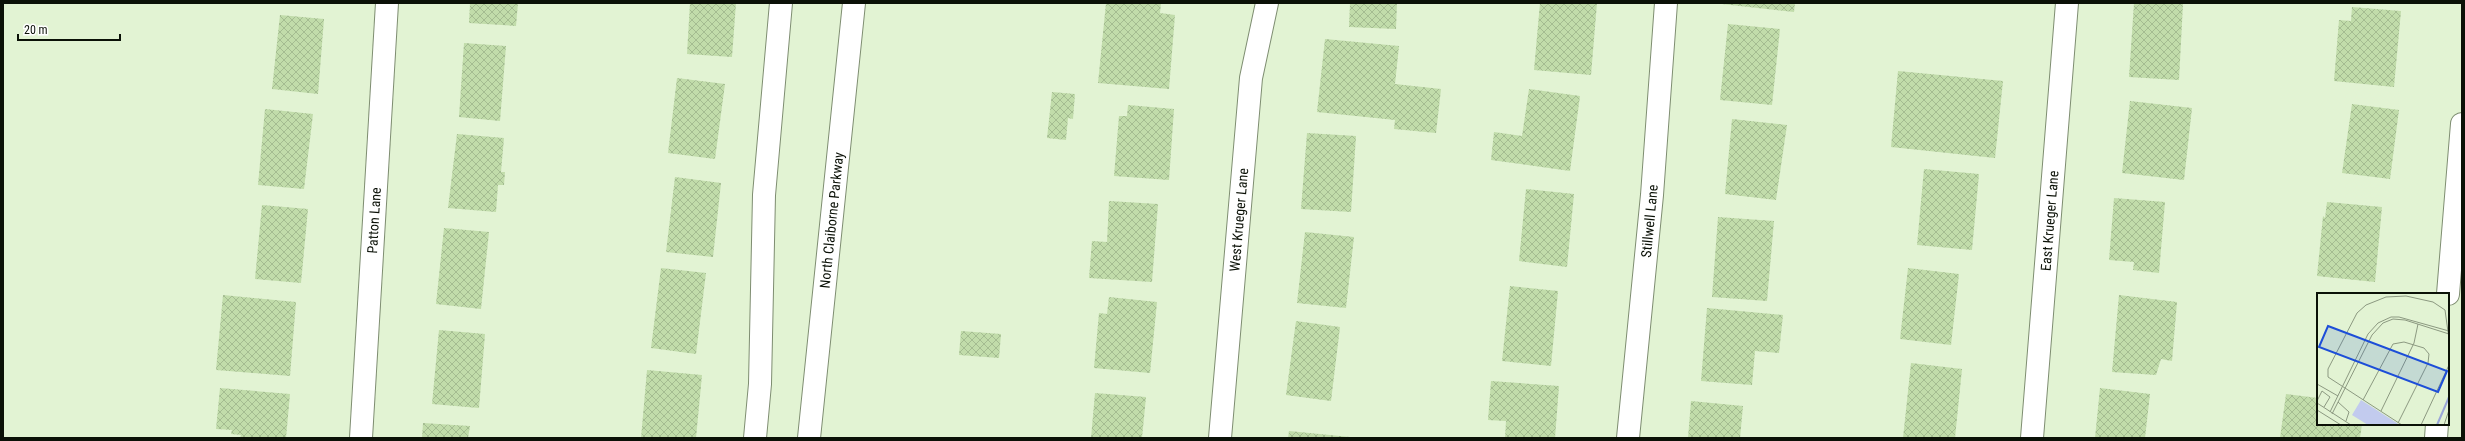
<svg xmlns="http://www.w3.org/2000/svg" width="2465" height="441" viewBox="0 0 2465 441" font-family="'Roboto Condensed',sans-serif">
<defs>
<pattern id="building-cross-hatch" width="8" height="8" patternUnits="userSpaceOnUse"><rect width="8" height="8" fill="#c1dcaa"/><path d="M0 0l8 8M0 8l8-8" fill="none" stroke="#a4bc91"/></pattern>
</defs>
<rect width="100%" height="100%" fill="#e2f3d3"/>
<g fill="url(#building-cross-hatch)">
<path d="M470,3h48l-2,23 -47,-3z"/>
<path d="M690,3h46l-4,54 -45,-3z"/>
<path d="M1106,3h55l-1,10 15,2 -6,74 -71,-6z"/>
<path d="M1350,3h47l-1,26 -47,-2z"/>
<path d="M1540,3h57l-6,72 -57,-5z"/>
<path d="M1713,3h82l-1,9z"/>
<path d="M2134,3l49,1 -4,76 -50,-3z"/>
<path d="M2352,7l49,4 -7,76 -60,-6 5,-61 12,1z"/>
<path d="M280,15l44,4 -6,75 -46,-5z"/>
<path d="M1728,24l52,5 -8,76 -52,-5z"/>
<path d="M1325,39l74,7 -4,38 46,5 -5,44 -42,-4 1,-9 -78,-8z"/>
<path d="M464,43l42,3 -6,75 -41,-4z"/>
<path d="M1898,71l105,10 -8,77 -104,-11z"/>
<path d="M677,78l48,6 -10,75 -47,-6z"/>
<path d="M1529,89l51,7 -10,75 -79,-11 3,-28 28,4z"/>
<path d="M1052,92l23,2 -2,25 -5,-1 -2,22 -19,-2z"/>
<path d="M2130,101l62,7 -8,72 -62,-7z"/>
<path d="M2352,104l47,6 -9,69 -48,-6z"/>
<path d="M1128,105l46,4 -5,71 -55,-4 5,-60h8z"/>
<path d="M265,109l48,5 -9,75 -46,-4z"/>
<path d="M1732,119l55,6 -11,75 -51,-6z"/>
<path d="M1307,133l49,3 -5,76 -50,-3z"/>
<path d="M457,134l47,4 -3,34h4l-1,13h-6l-2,27 -48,-4z"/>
<path d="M1924,169l55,5 -7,76 -55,-5z"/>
<path d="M675,177l46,6 -8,74 -47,-5z"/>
<path d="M1526,189l48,5 -7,73 -48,-6z"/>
<path d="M2114,198l51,4 -6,71 -26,-3 1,-8 -25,-2z"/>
<path d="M1109,201l49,3 -6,78 -63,-4 3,-37 15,1z"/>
<path d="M2327,202l55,5 -7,75 -58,-6 6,-60 2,2z"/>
<path d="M262,205l46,4 -7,74 -46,-4z"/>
<path d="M1718,217l56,4 -7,80 -55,-4z"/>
<path d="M444,228l45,4 -8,77 -45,-5z"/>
<path d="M1305,232l49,5 -8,71 -49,-5z"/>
<path d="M661,268l45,5 -10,81 -45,-6z"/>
<path d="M1908,268l51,6 -8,71 -51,-6z"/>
<path d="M1510,286l48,5 -7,75 -49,-5z"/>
<path d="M223,295l73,7 -6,74 -74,-6z"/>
<path d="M2119,295l58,7 -5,59 -11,-2 -5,16 -44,-3z"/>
<path d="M1109,297l48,5 -7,71 -56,-5 5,-55 8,1z"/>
<path d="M1707,308l76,7 -4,38 -24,-2 -3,34 -51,-4z"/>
<path d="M1296,321l44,6 -9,74 -45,-6z"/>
<path d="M439,330l46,4 -6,74 -47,-4z"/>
<path d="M961,331l40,3 -2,24 -40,-3z"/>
<path d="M1911,363l51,6 -7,69h-52z"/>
<path d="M647,370l55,5 -6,63h-55z"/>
<path d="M1491,381l68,5 -4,52h-50l1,-17 -18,-1z"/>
<path d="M220,388l70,6 -4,44h-46l1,-3 -10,-1 1,-4 -16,-1z"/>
<path d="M2100,388l50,6 -5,44h-50z"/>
<path d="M1095,393l51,4 -4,41h-51z"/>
<path d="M2286,394l32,4v26h44l-2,14h-80z"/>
<path d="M1691,401l52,5 -3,32h-52z"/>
<path d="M423,423l47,3 -2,12h-46z"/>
<path d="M1289,431l61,6v1h-62z"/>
</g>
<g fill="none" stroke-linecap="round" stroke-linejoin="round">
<defs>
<g id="minor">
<path d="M2448,294l14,-170"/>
<path id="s1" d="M361,438l26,-435"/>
<path d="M755,438l5,-54 4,-189 17,-192"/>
<path id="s2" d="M809,438l45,-435"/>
<path id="s3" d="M1220,438l31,-360 16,-75"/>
<path id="s4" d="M1628,438l24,-243 14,-192"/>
<path id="s5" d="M2032,438l35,-435"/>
<path d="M2436,438l1,-14"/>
</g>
</defs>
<use href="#minor" stroke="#7e8d71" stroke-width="24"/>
<use href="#minor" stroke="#fff" stroke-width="22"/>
</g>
<g text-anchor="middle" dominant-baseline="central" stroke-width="4" stroke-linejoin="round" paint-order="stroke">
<g font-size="14" fill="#0b1107" stroke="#fff">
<text stroke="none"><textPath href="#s1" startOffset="218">Patton Lane</textPath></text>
<text stroke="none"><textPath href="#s3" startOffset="219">West Krueger Lane</textPath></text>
<text stroke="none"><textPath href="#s2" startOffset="219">North Claiborne Parkway</textPath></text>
<text stroke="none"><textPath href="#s4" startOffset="218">Stillwell Lane</textPath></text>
<text stroke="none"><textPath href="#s5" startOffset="218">East Krueger Lane</textPath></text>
</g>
</g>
<g transform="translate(2317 293)">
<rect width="132" height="132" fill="#e2f3d3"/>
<path d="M44,107l39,25h-32l-16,-10z" fill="#c2cbee"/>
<path fill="none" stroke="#9aa6d8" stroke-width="2" d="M120,132l12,-28"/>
<path fill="none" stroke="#8c9981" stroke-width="1" d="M0,91l21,12M46,107l30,-56 11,-2 20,6 5,6 -1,9 -30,60M0,108l5,-10 8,6 -6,10M21,109l11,10 -3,9M0,110l34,22M0,117l24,15M64,118l33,-68 4,-19M13,119l38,-78 10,-11 13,-6h8l50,14M15,121l40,-79 11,-12 10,-4 12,1 44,14M85,132l-74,-48v-8l29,-56 9,-8 20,-8 20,-1 27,6 12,8 4,29M104,132l28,-60M127,132l5,-15"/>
<path fill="#1d4ed8" fill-opacity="0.15" stroke="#1d4ed8" stroke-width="2" d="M11,33l119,45 -9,21 -119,-45z"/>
<rect width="132" height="132" fill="none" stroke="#0b1107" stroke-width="2"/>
</g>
<rect width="2465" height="441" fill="none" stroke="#0b1107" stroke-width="8"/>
<path d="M18 34v6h102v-6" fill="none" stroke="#0b1107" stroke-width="2"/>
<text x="24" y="34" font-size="12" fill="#0b1107" stroke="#ffffff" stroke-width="3" paint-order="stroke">20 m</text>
</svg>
